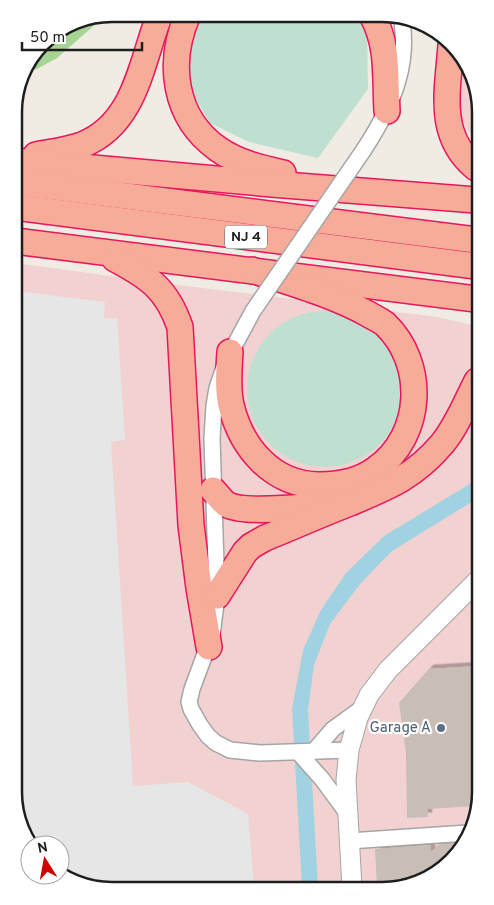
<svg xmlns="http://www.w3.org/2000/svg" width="494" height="905" viewBox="0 0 494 905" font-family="Overpass,sans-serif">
<defs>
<filter id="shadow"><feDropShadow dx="4.5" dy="-4.5" stdDeviation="0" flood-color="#0004"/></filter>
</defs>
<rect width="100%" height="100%" fill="#f0ece3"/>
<g fill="#f2d2d1">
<path d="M459,56l16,24v56l-8,-6 -8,-17z"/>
<path d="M16,263l154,21 268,33 39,9 3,473 -20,54 -46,33 -315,4 -39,-16v-29h-26l-15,-20z"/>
</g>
<path fill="#a7d394" d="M106,15l-49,43 -22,12 -5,-9 17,-23 28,-17z"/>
<g fill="#bfdfd0">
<path d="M197,14l161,1 9,11 1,63 -50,69 -69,-16 -39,-19 -17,-29 -10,-35z"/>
<circle cx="325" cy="389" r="78"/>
</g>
<path fill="#e6e6e6" d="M16,291l89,11 -1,16h13l8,122 -14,2 22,344 55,-4 60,32 6,74 -155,2 -39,-16v-29h-26l-15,-20z"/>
<path fill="#a0d2e1" d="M478,479v19l-86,53 -32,33 -30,40 -16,41 -6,45 10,177 -16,1 -10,-179 11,-59 18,-40 25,-37 38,-37z"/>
<g fill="#c8beb6" filter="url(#shadow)">
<path d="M479,666l1,133 -3,7 -50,3 1,8 -21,1 -1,-65 -7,-50 30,-34z"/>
<path d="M464,843l-4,10 -46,33h-37l-2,-37 55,-4 1,7 9,-8z"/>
</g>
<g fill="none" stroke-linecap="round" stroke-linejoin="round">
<defs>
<g id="minor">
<path d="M363,151c27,-41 48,-84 38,-135"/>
<path d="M253,311l-27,50 -9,27 -3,18 -2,32 5,158 -5,39 -20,54 -3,13 2,7 9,16 8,11 8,7 14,7 30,3 89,-3"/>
<path d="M314,751l19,-22 29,-21"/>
<path d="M298,752l24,27 25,34"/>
<path d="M349,841l118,-8"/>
</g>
<path id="tertiary" d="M352,887l-6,-107 3,-30 9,-32 11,-23 19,-25 90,-90"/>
<g id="trunk">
<path d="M188,14c-21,48 -15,103 30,135 20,14 43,19 65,24"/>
<path d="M372,15c17,30 13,63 15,96"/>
<path d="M451,45c-3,45 -15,90 25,123"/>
<path d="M36,155c16,-3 31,-5 46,-10 54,-21 59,-83 78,-131"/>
<path d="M15,161l257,23 204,16"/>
<path d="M15,182l461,58"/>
<path d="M15,207l461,59"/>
<path d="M15,241l461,58"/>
<path d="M115,259c34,18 52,30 65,68l11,198 8,63 10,59"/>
<path d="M230,352c-1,17 -3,36 1,53 10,42 41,80 88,80 19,0 41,-4 57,-16 48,-34 50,-106 9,-145 -5,-4 -12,-7 -17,-10 -36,-20 -77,-31 -116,-44"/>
<path d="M213,490c4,4 8,10 13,14 18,11 82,2 105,1"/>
<path d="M217,596l28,-44 6,-6 14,-8c28,-11 56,-24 85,-35 38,-16 64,-26 92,-59 15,-18 24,-42 35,-63"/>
</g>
</defs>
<use href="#minor" stroke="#a5a5a5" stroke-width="18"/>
<use href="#tertiary" stroke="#a5a5a5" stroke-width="21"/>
<use href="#trunk" stroke="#e8165d" stroke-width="28"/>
<use href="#minor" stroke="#fff" stroke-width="15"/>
<use href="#tertiary" stroke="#fff" stroke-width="19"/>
<use href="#trunk" stroke="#f6ac98" stroke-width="25"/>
<defs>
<path id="minor-bridge" d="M253,311l110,-160"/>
</defs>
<use href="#minor-bridge" stroke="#a5a5a5" stroke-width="18" stroke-linecap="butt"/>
<use href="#minor-bridge" stroke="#fff" stroke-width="15"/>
</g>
<circle fill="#5c6f8a" stroke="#fff" stroke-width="2" cx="441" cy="728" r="5"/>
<g text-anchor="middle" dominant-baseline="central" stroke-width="4.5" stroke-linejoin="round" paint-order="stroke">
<rect fill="#fff" stroke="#626262" stroke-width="1" x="225" y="225.5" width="42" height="23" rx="4"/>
<g font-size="14" font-weight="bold" fill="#1e1e1e">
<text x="246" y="237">NJ 4</text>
</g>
<g font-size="15" fill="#4e5e75" stroke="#fff" text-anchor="end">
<text x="431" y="728">Garage A</text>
</g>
</g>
<path d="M0 0H494V905H0ZM112 22H382A90 90 0 0 1 472 112V792A90 90 0 0 1 382 882H112A90 90 0 0 1 22 792V112A90 90 0 0 1 112 22Z" fill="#fff" fill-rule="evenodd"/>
<path fill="none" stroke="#1e1e1e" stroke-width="2.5" d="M112 22H382A90 90 0 0 1 472 112V792A90 90 0 0 1 382 882H112A90 90 0 0 1 22 792V112A90 90 0 0 1 112 22Z"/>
<g transform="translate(45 860) rotate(349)"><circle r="24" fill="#ffffff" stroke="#a5a5a5"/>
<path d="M0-4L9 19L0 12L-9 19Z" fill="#cc0100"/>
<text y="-8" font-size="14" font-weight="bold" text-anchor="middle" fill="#1e1e1e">N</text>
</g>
<path d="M22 42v8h120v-8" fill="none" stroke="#1e1e1e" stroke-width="2.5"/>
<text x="30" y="42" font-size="15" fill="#1e1e1e" stroke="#ffffff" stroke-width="4" paint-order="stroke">50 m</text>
</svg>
